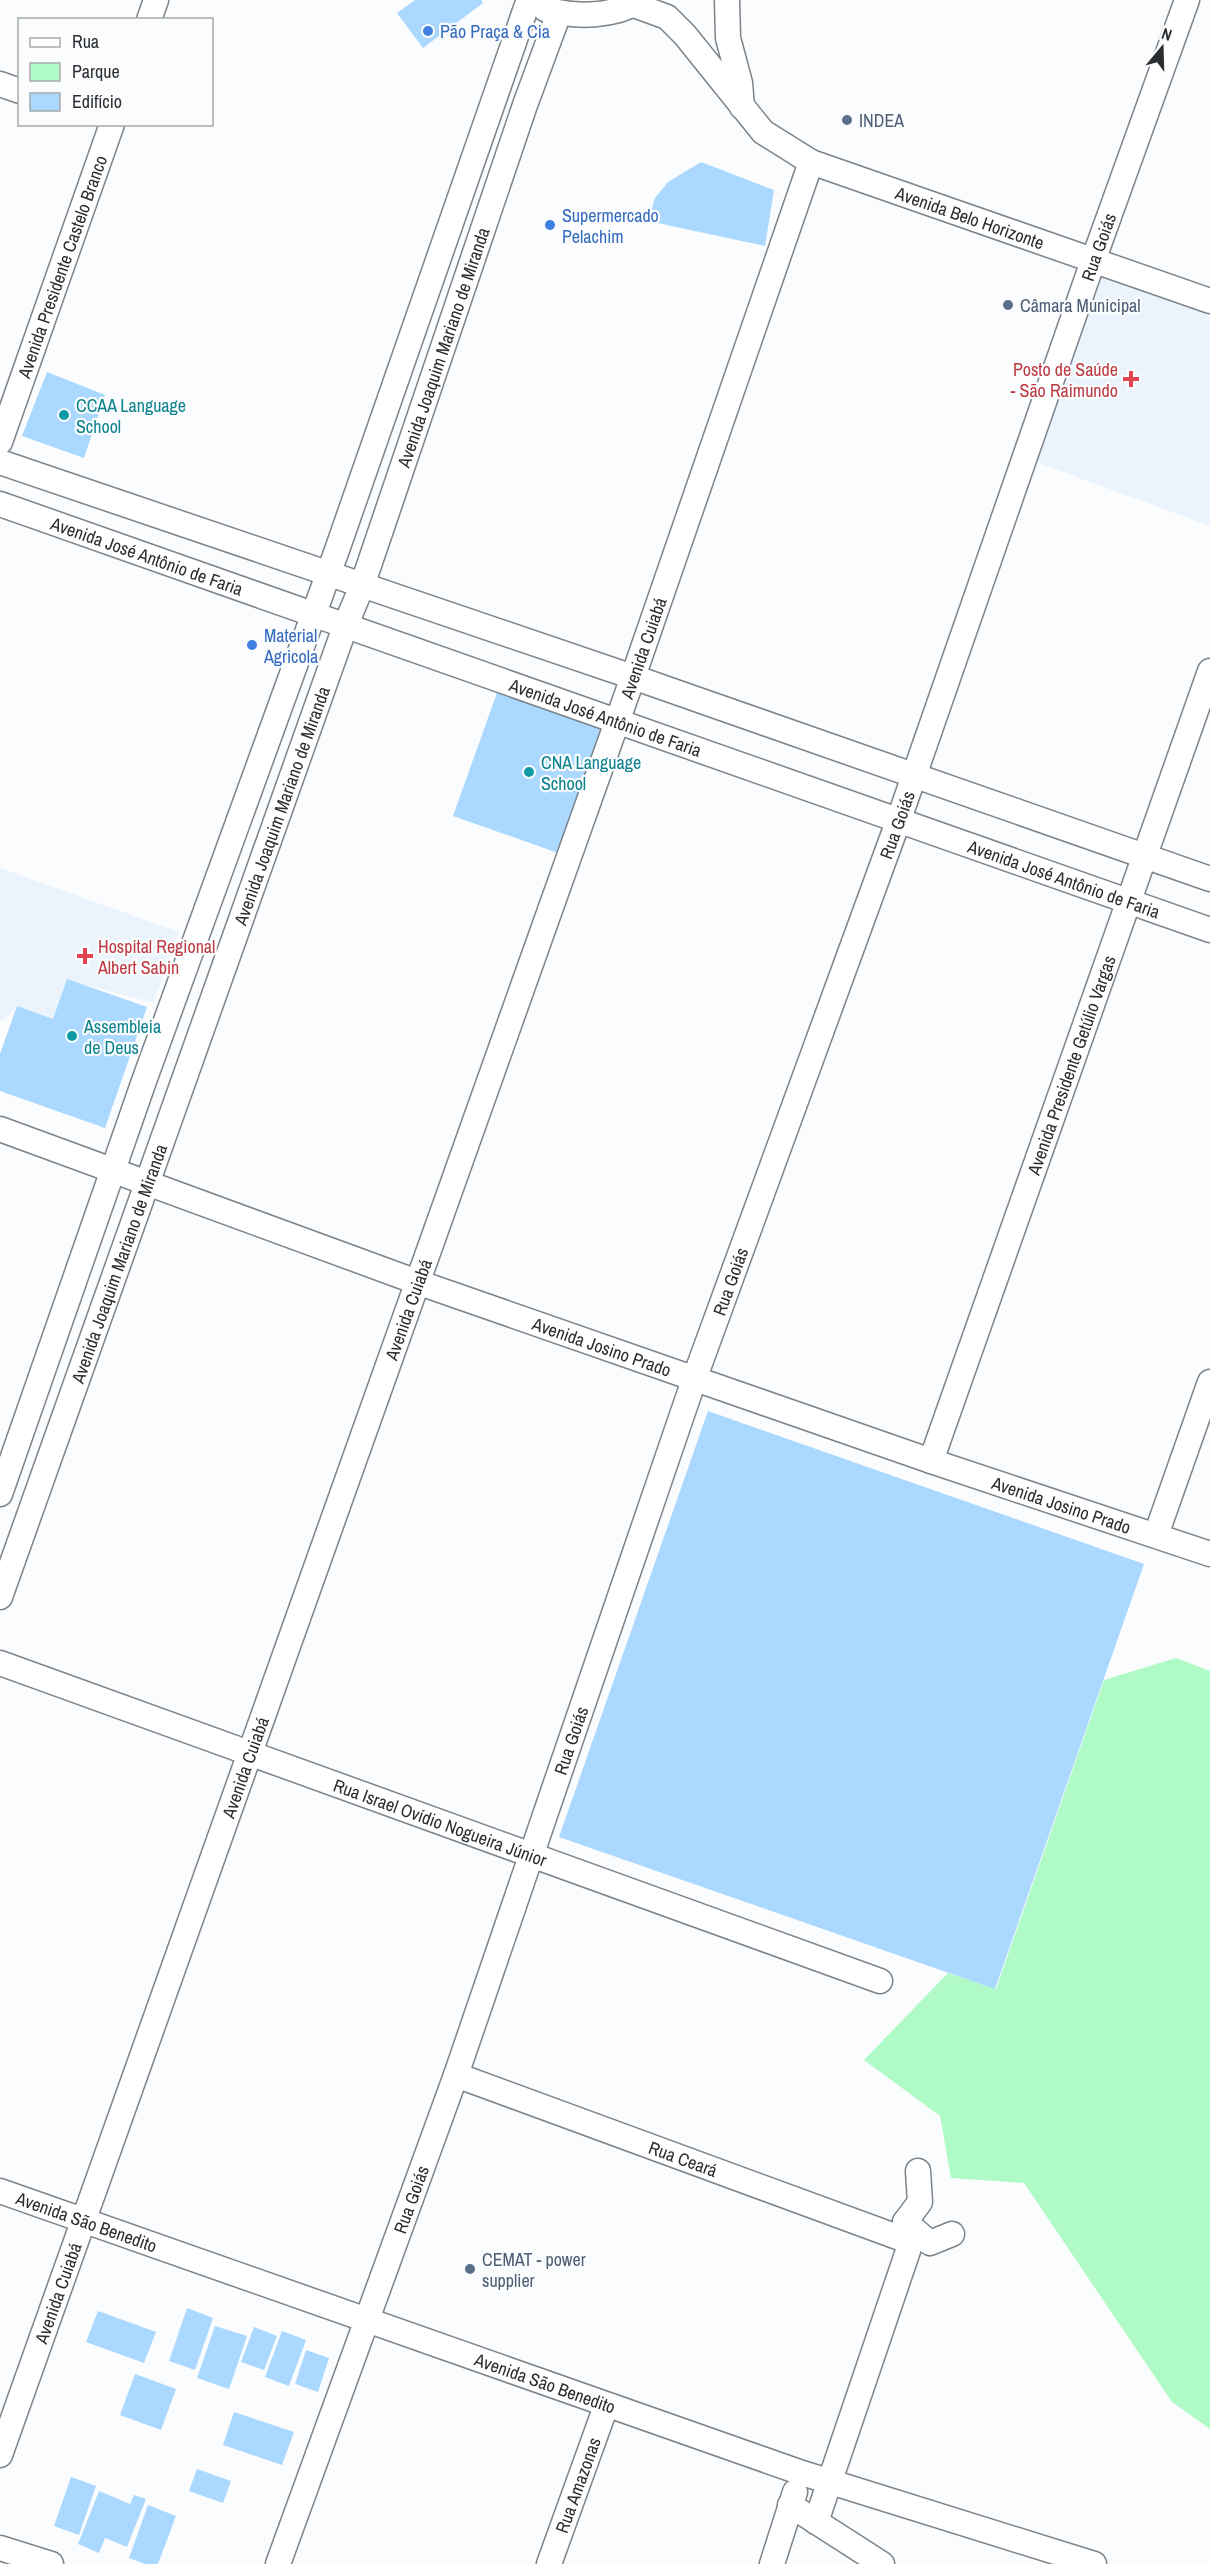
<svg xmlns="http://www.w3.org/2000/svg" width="1210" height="2564" viewBox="0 0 1210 2564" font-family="'Archivo Narrow',sans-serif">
<rect width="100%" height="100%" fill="#fafcfd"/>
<g fill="#ebf4fd">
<path d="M1093,261l117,40v225l-185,-68z"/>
<path d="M0,868l179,64 -26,71 -86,-23 -14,39 -36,-13 -14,15 -3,-1z"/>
</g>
<path fill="#affac7" d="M1176,1658l34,13v758l-38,-27 -148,-219 -73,-5 -11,-62 -76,-56 84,-87 48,16 108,-309z"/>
<g fill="#abd8fe">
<path d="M415,0h66l2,3 -60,45 -26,-35z"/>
<path d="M701,162l73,28 -9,56 -117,-25 7,-23 13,-16z"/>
<path d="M47,372l58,23 -21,63 -62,-22z"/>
<path d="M498,690l107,38 -44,126 -108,-38z"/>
<path d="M67,979l80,28 -42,121 -105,-37v-37l17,-48 36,13z"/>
<path d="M708,1411l436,153 -149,425 -436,-152z"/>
<path d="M187,2308l26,10 -18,52 -26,-9z"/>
<path d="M98,2311l58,21 -12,31 -58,-21z"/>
<path d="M215,2326l32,10 -18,53 -32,-11z"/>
<path d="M254,2327l23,9 -13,34 -23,-8z"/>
<path d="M282,2331l24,9 -17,46 -24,-9z"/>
<path d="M306,2350l23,8 -11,34 -23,-8z"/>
<path d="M135,2374l41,15 -15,41 -41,-15z"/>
<path d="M234,2412l60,20 -12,33 -59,-20z"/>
<path d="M197,2469l34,12 -8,22 -34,-12z"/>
<path d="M71,2477l25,9 -17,49 -25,-9z"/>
<path d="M99,2491l31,13 4,-9 12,4 -19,48 -22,-9 -6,15 -21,-9z"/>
<path d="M148,2505l28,11 -18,48h-13l-16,-6z"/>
</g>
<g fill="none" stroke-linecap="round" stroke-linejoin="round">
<defs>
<g id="minor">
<path d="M727,0l1,38 12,45 2,24"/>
<path id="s1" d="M634,5l33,12 18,18 78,97 48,30 399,139"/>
<path d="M545,9c31,9 69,8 97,-9"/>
<path d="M149,20l7,-20"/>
<path d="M0,84l20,7"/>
<path id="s2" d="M0,442l112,-318"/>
<path d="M0,462l633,215 577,202"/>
<path id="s3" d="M0,504l1210,426"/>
<path id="s4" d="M0,1129l417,153 514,179 279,93"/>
<path id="s5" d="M931,1461l279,-790"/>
<path d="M0,1494l144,-413 193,-531 191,-548"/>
<path d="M1156,1535l54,-153"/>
<path id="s6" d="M0,1597l346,-973 16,-38 163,-481 34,-92"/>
<path id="s7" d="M0,1663l880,318"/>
<path id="s8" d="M456,2075l455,167"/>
<path id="s9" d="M0,2191l802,282 292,91"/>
<path d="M905,2222l25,21 22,-9"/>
<path id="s10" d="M0,2455l633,-1778 178,-515"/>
<path d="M790,2505l92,59"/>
<path d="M816,2522l95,-280 -6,-20 15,-20 -2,-31"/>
<path d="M0,2548l51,16"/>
<path id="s11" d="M278,2564l178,-489 239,-698 204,-558 194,-558 94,-261"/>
<path id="s12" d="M549,2564l57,-158"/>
<path d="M772,2564l23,-72"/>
</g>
</defs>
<use href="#minor" stroke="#7b838b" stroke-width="27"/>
<use href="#minor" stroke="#fff" stroke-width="24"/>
</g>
<g fill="#3f7fe0" stroke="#fafcfd" stroke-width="2">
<circle cx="428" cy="31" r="6"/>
<circle cx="550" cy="225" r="6"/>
<circle cx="252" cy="645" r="6"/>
</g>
<g fill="#5c6f8a" stroke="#fafcfd" stroke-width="2">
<circle cx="847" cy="120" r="6"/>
<circle cx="1008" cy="305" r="6"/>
<circle cx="470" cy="2269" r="6"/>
</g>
<g fill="#e0444e" stroke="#fafcfd" stroke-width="2">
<path d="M1128 370h6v6h6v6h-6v6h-6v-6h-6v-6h6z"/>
<path d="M82 947h6v6h6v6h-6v6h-6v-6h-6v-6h6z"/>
</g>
<g fill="#0f9aa8" stroke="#fafcfd" stroke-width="2">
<circle cx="64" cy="415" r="6"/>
<circle cx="529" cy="772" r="6"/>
<circle cx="72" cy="1036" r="6"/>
</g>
<g text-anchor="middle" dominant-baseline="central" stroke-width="4.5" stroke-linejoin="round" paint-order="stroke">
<g font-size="18" fill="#366cbe" stroke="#fafcfd" text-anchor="start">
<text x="440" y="31">Pão Praça &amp; Cia</text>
<text x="562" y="215">Supermercado<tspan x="562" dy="21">Pelachim</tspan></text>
<text x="264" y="635">Material<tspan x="264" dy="21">Agricola</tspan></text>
</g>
<g font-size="18" fill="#4e5e75" stroke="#fafcfd" text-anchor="start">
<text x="859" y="120">INDEA</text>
<text x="1020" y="305">Câmara Municipal</text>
<text x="482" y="2259">CEMAT - power<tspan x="482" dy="21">supplier</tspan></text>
</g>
<g font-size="18" fill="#2b2e31" stroke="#fafcfd">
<text stroke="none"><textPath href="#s1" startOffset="410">Avenida Belo Horizonte</textPath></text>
<text stroke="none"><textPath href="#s11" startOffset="2458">Rua Goiás</textPath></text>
<text stroke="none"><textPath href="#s2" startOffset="186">Avenida Presidente Castelo Branco</textPath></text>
<text stroke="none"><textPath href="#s6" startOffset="1326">Avenida Joaquim Mariano de Miranda</textPath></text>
<text stroke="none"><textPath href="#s3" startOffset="156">Avenida José Antônio de Faria</textPath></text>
<text stroke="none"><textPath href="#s10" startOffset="1918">Avenida Cuiabá</textPath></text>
<text stroke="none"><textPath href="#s3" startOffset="642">Avenida José Antônio de Faria</textPath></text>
<text stroke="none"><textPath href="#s6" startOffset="840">Avenida Joaquim Mariano de Miranda</textPath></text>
<text stroke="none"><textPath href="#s11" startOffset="1846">Rua Goiás</textPath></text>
<text stroke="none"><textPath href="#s3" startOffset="1128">Avenida José Antônio de Faria</textPath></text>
<text stroke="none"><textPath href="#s5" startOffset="420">Avenida Presidente Getúlio Vargas</textPath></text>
<text stroke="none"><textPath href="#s6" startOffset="354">Avenida Joaquim Mariano de Miranda</textPath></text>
<text stroke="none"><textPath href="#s11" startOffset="1360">Rua Goiás</textPath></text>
<text stroke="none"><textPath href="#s10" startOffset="1216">Avenida Cuiabá</textPath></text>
<text stroke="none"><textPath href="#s4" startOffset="640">Avenida Josino Prado</textPath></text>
<text stroke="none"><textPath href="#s4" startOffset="1126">Avenida Josino Prado</textPath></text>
<text stroke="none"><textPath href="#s11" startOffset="874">Rua Goiás</textPath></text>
<text stroke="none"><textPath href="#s10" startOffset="730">Avenida Cuiabá</textPath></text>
<text stroke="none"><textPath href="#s7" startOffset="468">Rua Israel Ovídio Nogueira Júnior</textPath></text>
<text stroke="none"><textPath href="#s8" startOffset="242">Rua Ceará</textPath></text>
<text stroke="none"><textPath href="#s11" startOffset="388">Rua Goiás</textPath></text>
<text stroke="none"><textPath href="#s9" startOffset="92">Avenida São Benedito</textPath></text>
<text stroke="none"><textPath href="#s10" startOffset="172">Avenida Cuiabá</textPath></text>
<text stroke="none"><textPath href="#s9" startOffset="578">Avenida São Benedito</textPath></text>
<text stroke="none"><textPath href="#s12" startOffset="84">Rua Amazonas</textPath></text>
</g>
<g font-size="18" fill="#be3a42" stroke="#fafcfd" text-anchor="end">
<text x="1118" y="369">Posto de Saúde<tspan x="1118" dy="21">- São Raimundo</tspan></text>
<text x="98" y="946" text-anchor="start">Hospital Regional<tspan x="98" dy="21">Albert Sabin</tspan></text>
</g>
<g font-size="18" fill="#0d838f" stroke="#fafcfd" text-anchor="start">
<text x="76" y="405">CCAA Language<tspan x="76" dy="21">School</tspan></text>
<text x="541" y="762">CNA Language<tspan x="541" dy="21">School</tspan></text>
<text x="84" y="1026">Assembleia<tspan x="84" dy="21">de Deus</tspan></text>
</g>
</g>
<rect x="18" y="18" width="195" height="108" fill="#fafcfd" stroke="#a7aaab" stroke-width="1.5"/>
<rect x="30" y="38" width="30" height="9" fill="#ffffff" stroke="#a7aaab" stroke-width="1.5"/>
<text x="72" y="48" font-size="18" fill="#2b2e31">Rua</text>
<rect x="30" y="63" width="30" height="18" fill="#affac7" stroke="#a7aaab" stroke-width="1.5"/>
<text x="72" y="78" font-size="18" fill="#2b2e31">Parque</text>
<rect x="30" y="93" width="30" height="18" fill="#abd8fe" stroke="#a7aaab" stroke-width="1.5"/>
<text x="72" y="108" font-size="18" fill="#2b2e31">Edifício</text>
<g transform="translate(1162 48) rotate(19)" stroke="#fafcfd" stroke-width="4.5" paint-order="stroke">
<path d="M0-4.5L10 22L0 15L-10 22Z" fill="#2b2e31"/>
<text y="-9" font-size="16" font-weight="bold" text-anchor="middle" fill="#2b2e31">N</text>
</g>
</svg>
